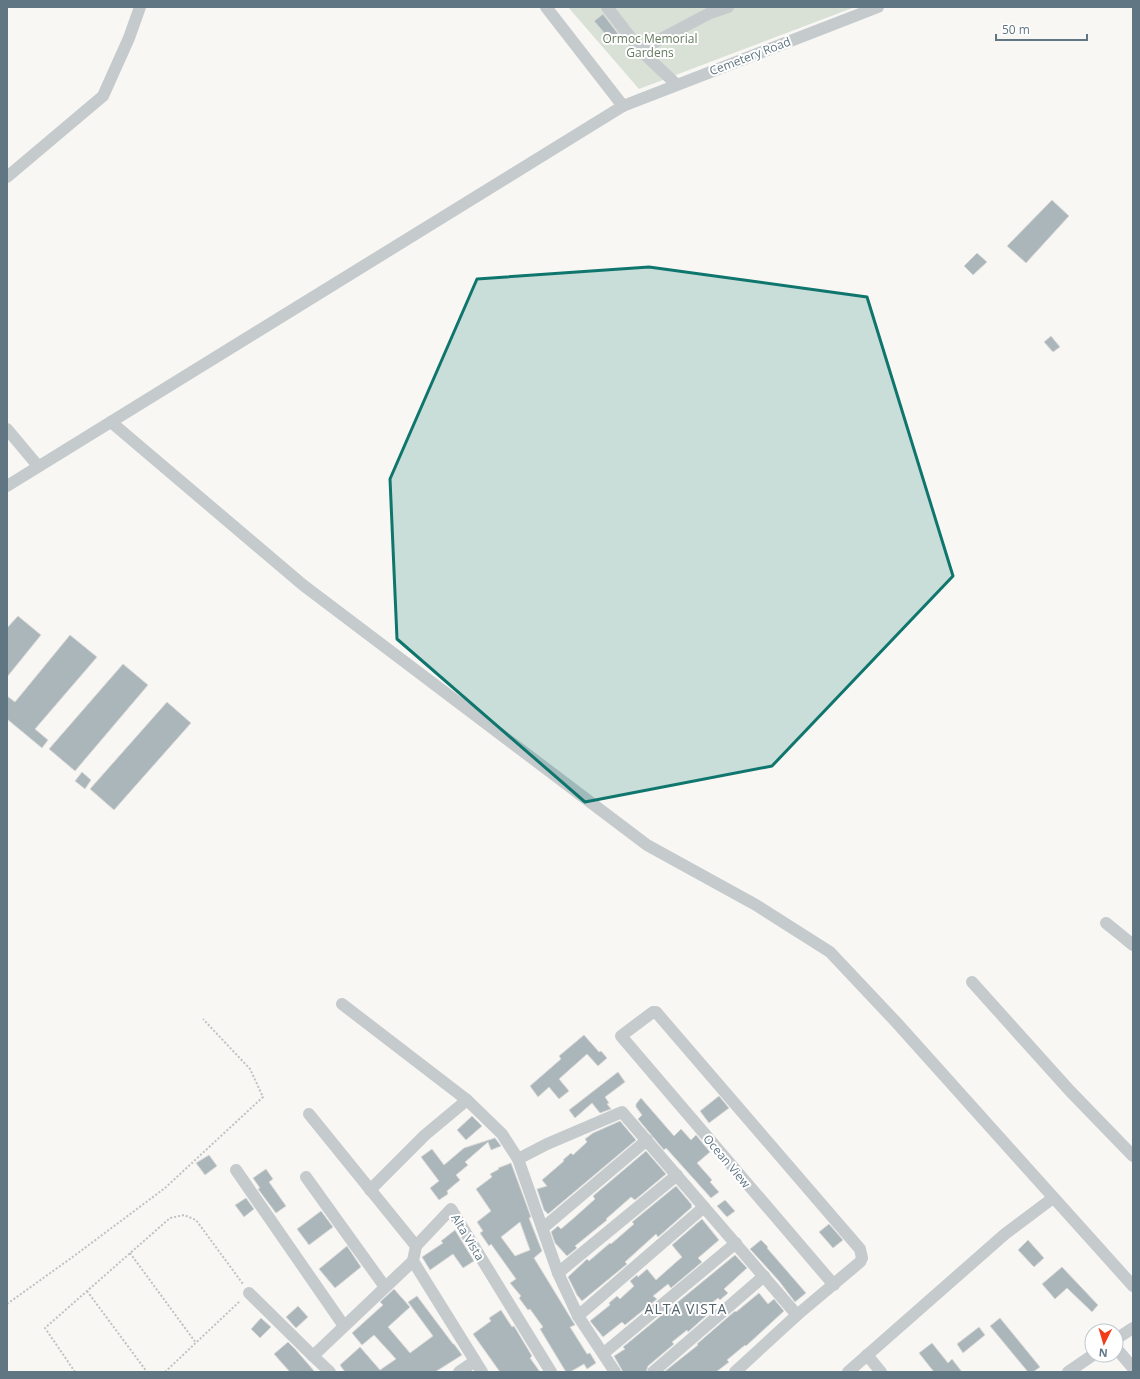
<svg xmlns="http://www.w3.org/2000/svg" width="1140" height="1379" viewBox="0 0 1140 1379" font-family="'Open Sans',sans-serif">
<rect width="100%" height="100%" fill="#f8f7f4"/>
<path fill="#d9e0d5" d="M568,7h287l-216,82z"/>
<g fill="#abb6ba" stroke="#d9d9d7" fill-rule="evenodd">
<path d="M603,14l16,21 -8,6 -17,-20z"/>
<path d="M1052,200l17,16 -43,47 -19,-17z"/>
<path d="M977,253l10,9 -14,13 -9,-9z"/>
<path d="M1051,336l9,11 -7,5 -9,-10z"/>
<path d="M18,616l23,19 -34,42v-49z"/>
<path d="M70,635l27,22 -62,72 13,11 -6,8 -35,-29v-23l8,6z"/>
<path d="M123,664l25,21 -73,86 -26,-22z"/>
<path d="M167,702l24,21 -77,87 -24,-21z"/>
<path d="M82,772l9,8 -6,9 -10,-8z"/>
<path d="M584,1035l15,17 2,-1 6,7 -9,8 -11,-12 -28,25 10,12 -10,8 -10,-12 -11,10 -8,-11 31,-27 -2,-3z"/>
<path d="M618,1072l7,10 -20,15 4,6 -2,1 4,5 -11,4 -8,-10 -17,15 -6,-8z"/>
<path d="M719,1096l10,12 -20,15 -9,-12z"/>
<path d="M641,1098l33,38 7,-7 10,11 5,-5 14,17 -13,11 15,17 -2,2 9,10 -8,6 -45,-50 -2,2 -26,-31 4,-4 -6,-8v-3z"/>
<path d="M472,1116l10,10 -16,14 -9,-10z"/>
<path d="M620,1121l16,19 -88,74 -4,-4 -7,-21 10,-3 -5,-6 22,-19 -1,-1 8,-7 2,2 14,-13 -2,-3 8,-6z"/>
<path d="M495,1138l6,8 -10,4 -3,-8 -23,20 3,3 -12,10 4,5 -13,11 1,3 -9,6 -9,-12 9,-7 -18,-24 11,-8 12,16 20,-17z"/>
<path d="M646,1151l20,23 -31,26 -4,-3 -25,22 1,1 -32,26 2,2 -10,8 -12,-13 -4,-11 7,-6 3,3 14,-12 20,-18 -2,-3z"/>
<path d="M209,1155l8,11 -12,9 -9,-12z"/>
<path d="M511,1163l20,54 -2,1 13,33 -8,7 41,67 -5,2 17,27 3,-1 6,10 -9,6 -3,-5 -14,8h-4l-26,-43 3,-2 -13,-18 -2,1 -9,-12 2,-2 -11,-13 6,-4 -25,-35 -2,2 -9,-13 3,-2 -6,-9 14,-11 -15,-22 16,-12 -2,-3 9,-5 -1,-1zM520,1222l10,28 -15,6 -14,-19z"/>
<path d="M266,1169l7,10 -4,3 17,24 -10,7 -18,-24 2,-1 -7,-10z"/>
<path d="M676,1186l16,19 -1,1 1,1 -34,30 -2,-3 -20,18 -11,10 2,2 -45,37 -5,-6 -9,-18 19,-18 2,2 21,-18 1,1 23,-20 -2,-2z"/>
<path d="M246,1198l8,11 -10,8 -9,-12z"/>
<path d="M725,1200l10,11 -8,6 -10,-11z"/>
<path d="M321,1211l12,16 -24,18 -12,-16z"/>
<path d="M702,1219l17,21 -21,18 4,4 -31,26 -3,-4 -15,12 4,3 -32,26 -3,-3 -19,15 -13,-16 20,-16 -1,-2 8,-7 3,3 14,-13 -4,-5 7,-6 1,2 9,-8 9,11 18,-16 8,-7 -10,-12z"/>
<path d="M829,1224l14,16 -10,8 -14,-16z"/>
<path d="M455,1230l19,31 -11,7 -10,-14 -23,16 -8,-13 21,-14 -2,-2z"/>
<path d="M761,1240l7,7 -1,1 39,45 -11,9 -16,-21 -29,-32z"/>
<path d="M1028,1240l16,18 -10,9 -16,-17z"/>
<path d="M347,1246l14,21 -26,21 -16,-19z"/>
<path d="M735,1255l12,13 -23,21 4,4 -8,7 -2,-2 -15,12 4,5 -19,17 -1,-2 -15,12 2,2 -26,22 -2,6h-23l-9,-16 11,-7 -2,-2z"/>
<path d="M1062,1267l36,38 -6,7 -25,-24 -12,11 -13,-15z"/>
<path d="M394,1289l16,18 -22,20 22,26 23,-17 -25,-34 9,-6 36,48h1l8,11 -27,17h-90l-5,-7 20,-18 20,23 16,-11 -22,-24 -12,10 -10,-12 31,-28 -3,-3z"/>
<path d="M759,1293l9,11 6,-5 10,12 -38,35 -1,-1 -18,15 2,2 -13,10h-52l34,-27 -1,-1 38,-33 1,1z"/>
<path d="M298,1306l10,11 -12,11 -10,-11z"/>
<path d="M501,1310l11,17 2,-1 18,30 -2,2 10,14h-40l-27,-38 18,-13 -2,-3z"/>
<path d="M261,1318l10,9 -11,11 -9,-9z"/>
<path d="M1000,1318l40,49 -7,5h-5l-38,-46z"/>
<path d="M979,1327l6,8 -22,18 -6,-9z"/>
<path d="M288,1342l7,7 20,23h-25l-16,-18z"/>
<path d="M932,1343l16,20 4,-4 10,13h-28l-15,-19z"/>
</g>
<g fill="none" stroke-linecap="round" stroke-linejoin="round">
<g stroke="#bec2c3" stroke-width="2" stroke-dasharray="2 2" stroke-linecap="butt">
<path d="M130,1253l66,90"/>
<path d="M87,1291l60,81"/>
<path d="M7,1304l67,-48 91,-68 98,-91 -13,-28 -47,-50"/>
<path d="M75,1372l-30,-44 125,-110 14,-3 12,5 47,64"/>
<path d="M165,1372l75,-71"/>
</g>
<g stroke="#c5cacd" stroke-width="12">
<path d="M546,7l77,99"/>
<path d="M607,7l33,43 36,34"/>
<path d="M640,50l70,-37 18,-6"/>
<path d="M7,177l96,-81 26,-58 11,-31"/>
<path d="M111,422l192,163 344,260 109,60 74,47 66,70 237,264"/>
<path d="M7,429l31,37"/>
<path d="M7,486l616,-380 255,-99"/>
<path d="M1106,923l27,22"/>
<path d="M972,982l98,109 63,65"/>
<path d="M342,1004l125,96 35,34 16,25"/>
<path d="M309,1114l107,132"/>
<path d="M236,1170l108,156"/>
<path d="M306,1177l79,110"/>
<path d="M370,1190l55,-55 42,-35"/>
<path d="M543,1228l104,-88"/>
<path d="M558,1273l119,-98"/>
<path d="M249,1293l64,63"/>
<path d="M578,1316l126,-109"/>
<path d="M1116,1339l17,-11"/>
<path d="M1116,1348l17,20"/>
<path d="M604,1353l132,-110"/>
<path d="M867,1355l14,17"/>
<path d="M330,1372l-17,-16 100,-95"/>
<path d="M459,1372l16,-11"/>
<path d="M482,1372l-69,-111 3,-15 35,-37 100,163"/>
<path d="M615,1372l-37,-56 -20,-43 -40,-114 29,-15 75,-32 175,203"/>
<path d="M653,1372l111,-96"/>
<path d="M735,1372l62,-57 63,-53 2,-4 -2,-9 -204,-237h-3l-32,24 213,249"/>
<path d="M848,1372l157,-138 48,-36"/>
<path d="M1068,1372l25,-17"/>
</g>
</g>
<path fill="#0f766e" fill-opacity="0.2" stroke="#0f766e" stroke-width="3" stroke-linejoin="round" d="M649,267l218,30 86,279 -181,190 -187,36 -188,-163 -7,-160 87,-200z"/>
<g text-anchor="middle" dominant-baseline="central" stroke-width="4" stroke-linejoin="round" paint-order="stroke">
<g font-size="12" fill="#667a5f" stroke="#fff">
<text x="650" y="38">Ormoc Memorial<tspan x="650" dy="14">Gardens</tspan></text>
</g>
<g font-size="12" fill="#607682" stroke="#fff">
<text transform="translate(750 56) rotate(-21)">Cemetery Road</text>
<text transform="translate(727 1161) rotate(50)">Ocean View</text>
<text transform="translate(468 1237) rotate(59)">Alta Vista</text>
</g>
<g font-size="14" letter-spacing="1" fill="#53636c" stroke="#fff">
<text x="686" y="1308">ALTA VISTA</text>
</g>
</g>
<rect width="1140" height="1379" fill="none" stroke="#607682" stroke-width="16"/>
<g transform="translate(1104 1343) rotate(185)"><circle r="19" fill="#ffffff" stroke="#bfc8cd"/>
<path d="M0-3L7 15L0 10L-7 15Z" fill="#f23b1a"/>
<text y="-6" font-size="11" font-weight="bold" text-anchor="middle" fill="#607682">N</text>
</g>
<path d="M996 34v6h91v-6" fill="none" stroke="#607682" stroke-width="2"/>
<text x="1002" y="34" font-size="12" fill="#607682" stroke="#ffffff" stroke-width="3" paint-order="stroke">50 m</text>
</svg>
